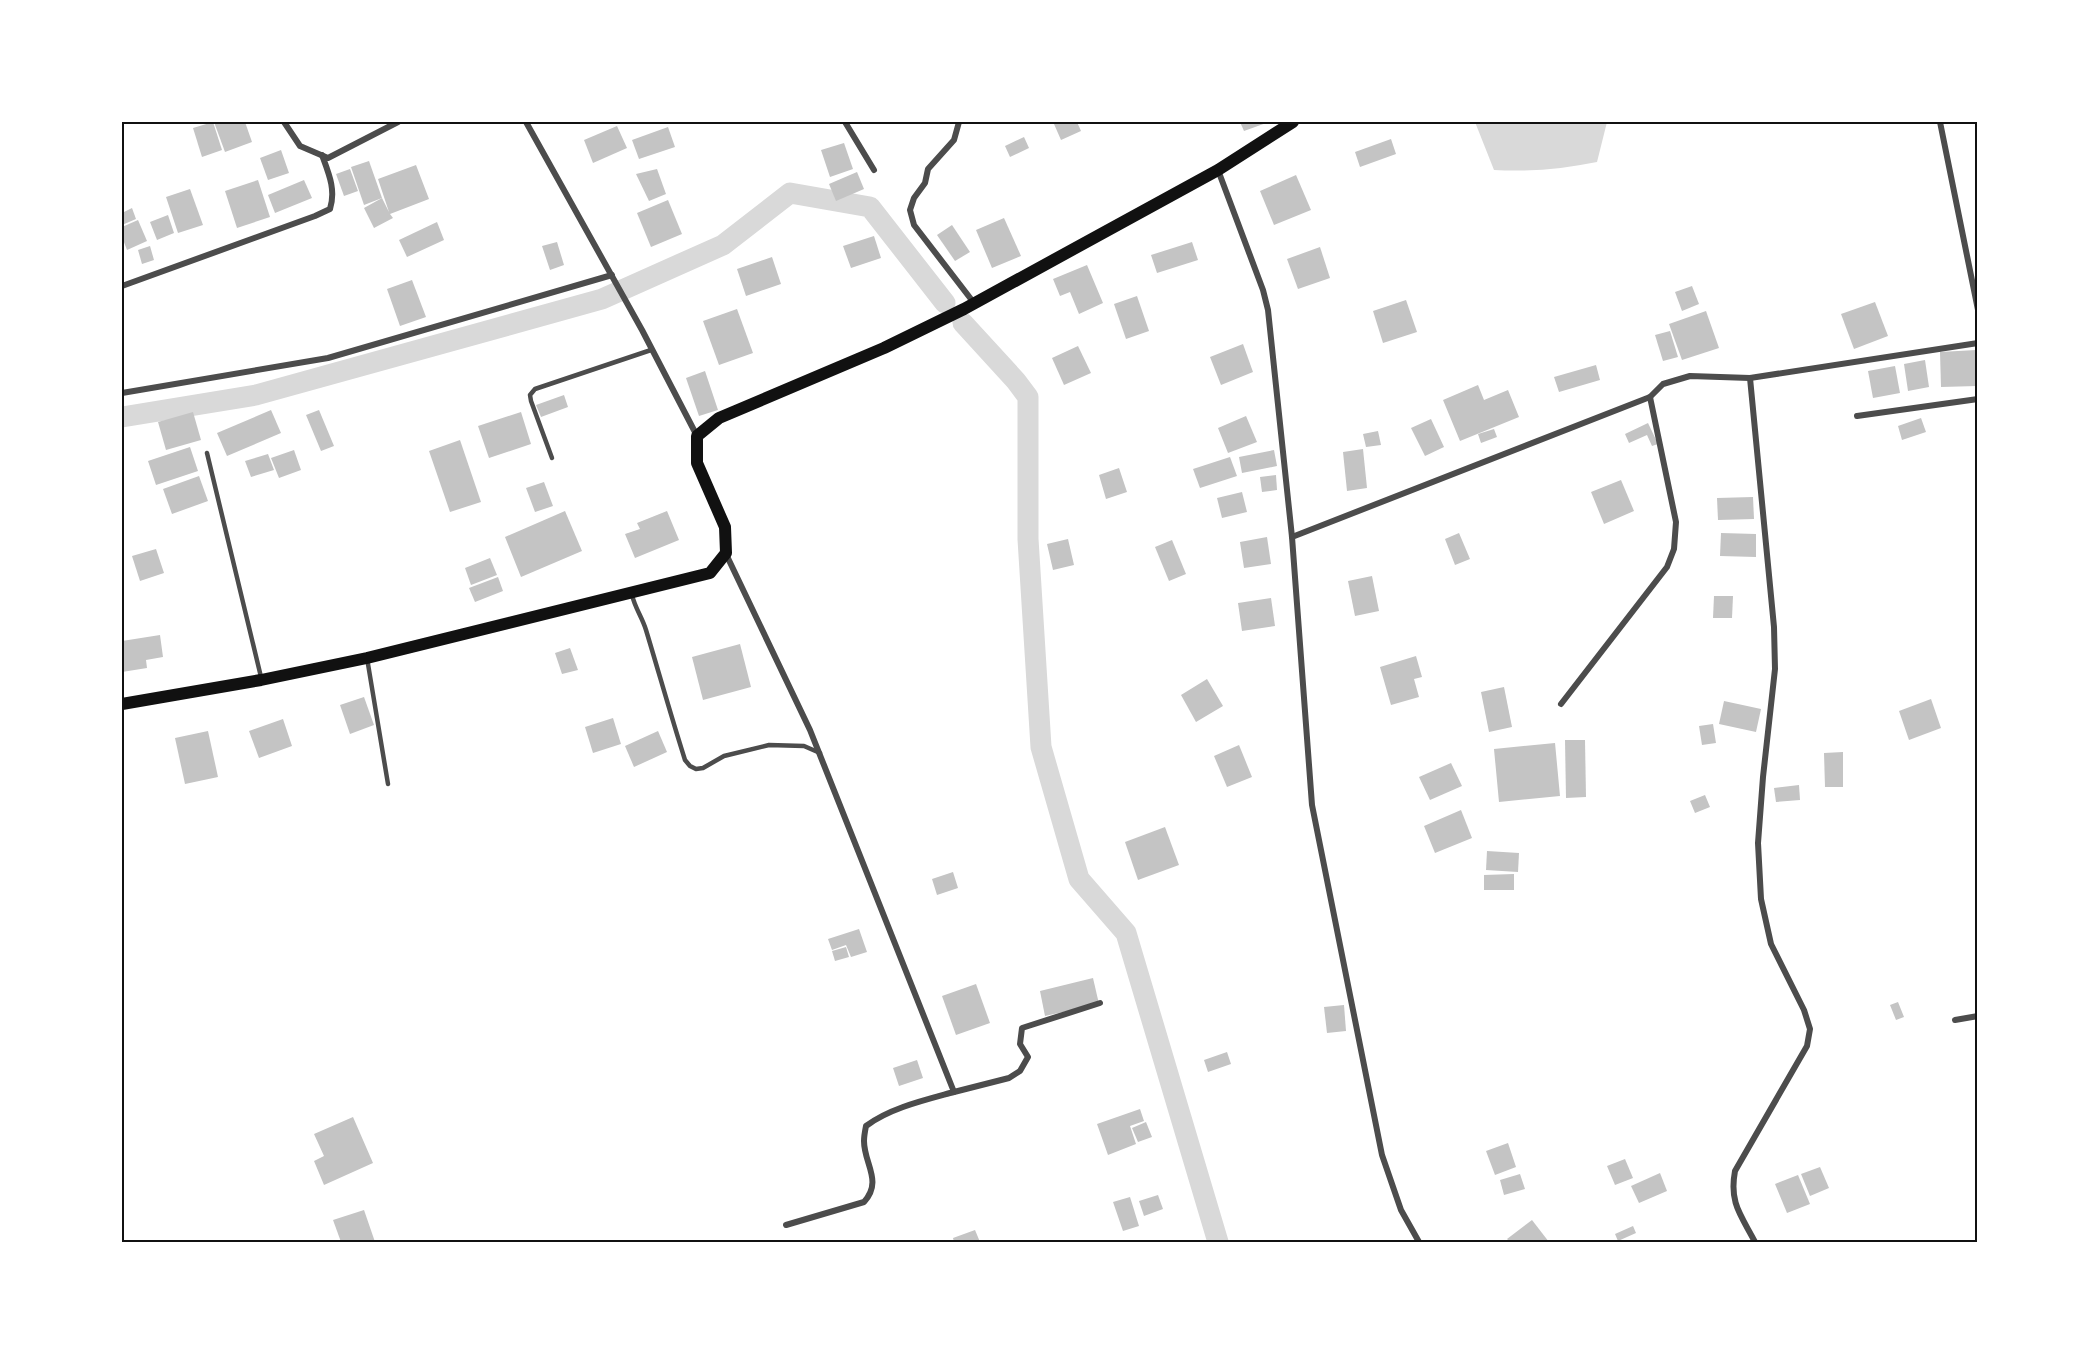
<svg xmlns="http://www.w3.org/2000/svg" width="2099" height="1364" viewBox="0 0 2099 1364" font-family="Commissioner,sans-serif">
<rect width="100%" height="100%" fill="#fff"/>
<path fill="#d9d9d9" d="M1475,122h132l-10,40c-34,7 -68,10 -103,8z"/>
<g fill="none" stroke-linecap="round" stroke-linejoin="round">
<g stroke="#d9d9d9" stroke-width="21">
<path d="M963,323l53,58 12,16v142l13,208 38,132 47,54 92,309"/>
<path d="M122,417l134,-22 346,-96 121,-54 67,-52 80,14 75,96"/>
</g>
</g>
<g fill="#c4c4c4">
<path d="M213,122l9,28 -20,7 -9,-29z"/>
<path d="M214,122h31l7,20 -27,10z"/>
<path d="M1058,122h19l4,9 -20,9 -7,-16z"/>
<path d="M1240,122h29l-25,9z"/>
<path d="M617,126l10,22 -34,15 -9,-23z"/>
<path d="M668,127l7,20 -36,12 -7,-19z"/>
<path d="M1024,137l5,11 -19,9 -5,-11z"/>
<path d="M1391,139l5,15 -36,13 -5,-15z"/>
<path d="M844,143l9,26 -23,8 -9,-27z"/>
<path d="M281,150l8,23 -21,7 -8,-22z"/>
<path d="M369,161l13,37 -18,7 -13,-38z"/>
<path d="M416,165l13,34 -39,15 3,4 -19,10 -10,-20 18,-10 7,14 -11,-33z"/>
<path d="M350,169l8,22 -14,5 -8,-22z"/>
<path d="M657,169l9,25 -17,7 -13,-27z"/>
<path d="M857,172l7,17 -28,12 -7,-17z"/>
<path d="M1296,175l15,35 -37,15 -14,-34z"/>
<path d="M258,180l12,37 -33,11 -12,-37z"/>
<path d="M304,180l8,18 -37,15 -7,-18z"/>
<path d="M190,189l13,36 -25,8 -12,-36z"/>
<path d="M668,200l14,34 -31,13 -14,-34z"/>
<path d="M132,208l4,11 -14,6v-12z"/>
<path d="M168,215l6,18 -17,7 -7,-18z"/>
<path d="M1004,218l17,38 -29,12 -16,-38z"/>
<path d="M138,220l9,21 -20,9 -5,-13v-10z"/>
<path d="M437,222l7,18 -37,17 -8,-17z"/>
<path d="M952,225l18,27 -15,9 -18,-26z"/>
<path d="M874,236l7,22 -30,10 -8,-22z"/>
<path d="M557,242l7,23 -14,5 -8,-24z"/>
<path d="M1192,242l6,18 -41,13 -6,-18z"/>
<path d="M150,246l4,14 -12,4 -4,-14z"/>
<path d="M1320,247l10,31 -32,11 -11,-30z"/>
<path d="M772,257l9,27 -35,12 -9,-27z"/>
<path d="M1087,265l16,38 -24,11 -9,-22 -10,4 -7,-17z"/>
<path d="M412,280l14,37 -26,9 -13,-37z"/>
<path d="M1692,286l7,18 -17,7 -7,-19z"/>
<path d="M1137,296l12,35 -23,8 -12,-35z"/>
<path d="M1406,300l11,32 -34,11 -10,-32z"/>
<path d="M1875,302l13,34 -34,13 -13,-35z"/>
<path d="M737,309l16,44 -34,12 -16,-44z"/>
<path d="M1706,311l13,37 -37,12 -13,-36z"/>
<path d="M1670,331l8,26 -15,4 -8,-26z"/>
<path d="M1243,344l10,28 -32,13 -11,-28z"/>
<path d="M1078,346l13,27 -27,12 -12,-27z"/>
<path d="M1976,350l1,36 -36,1 -1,-35z"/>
<path d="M1925,360l4,27 -21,4 -4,-27z"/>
<path d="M1596,365l4,15 -41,12 -5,-15z"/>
<path d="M1895,366l5,27 -27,5 -5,-27z"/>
<path d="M705,371l13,39 -19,6 -13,-38z"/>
<path d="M1478,385l6,15 24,-10 11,27 -59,24 -17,-41z"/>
<path d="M564,395l4,12 -27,10 -5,-12z"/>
<path d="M271,410l10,23 -54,23 -10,-23z"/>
<path d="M319,410l15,36 -13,5 -15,-36z"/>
<path d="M193,412l8,28 -35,10 -8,-28z"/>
<path d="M521,412l10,32 -42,14 -11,-32z"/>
<path d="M1246,416l11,26 -29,11 -10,-25z"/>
<path d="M1921,418l5,14 -24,8 -4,-14z"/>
<path d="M1431,419l13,28 -19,9 -14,-28z"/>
<path d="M1648,423l10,21 -6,2 -5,-11 -18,8 -4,-9z"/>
<path d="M1494,429l3,8 -16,6 -3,-9z"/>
<path d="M1378,431l3,14 -15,2 -3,-13z"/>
<path d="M460,440l21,62 -31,10 -21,-61z"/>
<path d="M190,447l8,24 -42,14 -8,-24z"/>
<path d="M1363,449l4,39 -20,3 -4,-39z"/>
<path d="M294,450l7,20 -22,8 -8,-20z"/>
<path d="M1274,450l3,16 -35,7 -3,-16z"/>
<path d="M268,454l6,16 -23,7 -6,-16z"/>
<path d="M1230,457l7,19 -37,12 -7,-19z"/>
<path d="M1119,468l8,24 -21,7 -7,-24z"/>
<path d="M1276,475l1,15 -15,2 -2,-15z"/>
<path d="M199,476l9,25 -36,13 -9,-25z"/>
<path d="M1621,480l13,31 -30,13 -13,-32z"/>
<path d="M544,482l9,24 -18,6 -9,-24z"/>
<path d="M1242,492l5,20 -25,6 -5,-20z"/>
<path d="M1753,497l1,22 -36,1 -1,-22z"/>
<path d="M565,511l17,40 -61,26 -16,-40z"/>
<path d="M667,511l12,29 -44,18 -10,-24 15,-5 -3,-6z"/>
<path d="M1459,533l11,26 -15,6 -10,-26z"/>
<path d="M1721,533l35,1v23l-36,-1z"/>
<path d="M1267,537l4,27 -27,4 -4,-26z"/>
<path d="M1068,539l6,26 -21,5 -6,-26z"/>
<path d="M1172,540l14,34 -17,7 -14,-34z"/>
<path d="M156,549l8,24 -24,8 -8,-25z"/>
<path d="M490,558l7,17 -26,10 -6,-17z"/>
<path d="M1372,576l7,35 -24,5 -7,-35z"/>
<path d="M498,577l5,14 -28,11 -6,-14z"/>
<path d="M1714,596h19l-1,22h-19z"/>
<path d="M1271,598l4,28 -33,5 -4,-28z"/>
<path d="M160,635l3,22 -17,3 1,8 -25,4v-31z"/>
<path d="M740,644l11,43 -48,13 -11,-43z"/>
<path d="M570,648l8,22 -16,4 -7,-21z"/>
<path d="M1416,656l6,21 -8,2 5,18 -28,8 -11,-38z"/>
<path d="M1207,679l16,27 -27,16 -15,-27z"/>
<path d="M1504,687l8,40 -23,5 -8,-40z"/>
<path d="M364,697l10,28 -24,9 -10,-29z"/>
<path d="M1931,699l10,29 -32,12 -10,-29z"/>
<path d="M1724,701l37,8 -5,23 -37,-8z"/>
<path d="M613,718l8,26 -28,9 -8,-26z"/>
<path d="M283,719l9,27 -33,12 -10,-27z"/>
<path d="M1713,724l3,19 -14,2 -3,-19z"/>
<path d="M208,731l10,46 -33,7 -10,-46z"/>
<path d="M658,731l9,21 -33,15 -9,-21z"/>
<path d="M1565,740h20l1,57 -20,1z"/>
<path d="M1555,743l5,53 -61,6 -5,-53z"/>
<path d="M1239,745l13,32 -25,10 -13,-31z"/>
<path d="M1843,752v35h-18l-1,-34z"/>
<path d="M1451,763l11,23 -32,14 -11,-23z"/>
<path d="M1799,785l1,15 -24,2 -2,-14z"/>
<path d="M1705,795l5,12 -15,6 -5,-12z"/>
<path d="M1461,810l11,28 -37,15 -11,-27z"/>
<path d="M1165,827l14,38 -41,15 -13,-38z"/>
<path d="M1487,851l32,2 -1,19 -32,-2z"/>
<path d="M953,872l5,16 -21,7 -5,-16z"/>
<path d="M1514,874v16h-30v-15z"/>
<path d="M859,929l8,23 -16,5 -5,-12 -14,5 -4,-11z"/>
<path d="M846,947l3,10 -14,4 -3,-10z"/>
<path d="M1093,978l6,26 -54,12 -5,-25z"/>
<path d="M976,984l14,39 -34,12 -14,-39z"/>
<path d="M1898,1002l6,15 -8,3 -6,-15z"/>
<path d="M1344,1005l2,26 -19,2 -3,-26z"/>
<path d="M1227,1052l4,12 -23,8 -4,-12z"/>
<path d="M917,1060l6,18 -24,8 -6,-18z"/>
<path d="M1140,1109l4,12 -14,5 6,18 -28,11 -11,-31z"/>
<path d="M353,1117l20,46 -49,22 -10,-24 10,-5 -10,-22z"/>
<path d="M1146,1122l6,15 -14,5 -6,-14z"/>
<path d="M1508,1143l8,24 -21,8 -9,-24z"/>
<path d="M1625,1159l8,19 -18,7 -8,-19z"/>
<path d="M1820,1167l9,21 -19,8 -9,-22z"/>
<path d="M1660,1173l7,18 -28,12 -8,-17z"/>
<path d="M1520,1174l5,15 -21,6 -4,-15z"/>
<path d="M1798,1175l12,29 -23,9 -12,-29z"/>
<path d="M1158,1195l5,14 -19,7 -5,-15z"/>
<path d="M1130,1197l9,29 -16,5 -10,-29z"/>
<path d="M364,1210l11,32h-34l-8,-22z"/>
<path d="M1532,1220l17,22h-39l-3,-3z"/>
<path d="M1633,1226l3,7 -18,8 -3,-7z"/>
<path d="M975,1230l5,12h-26l-1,-4z"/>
</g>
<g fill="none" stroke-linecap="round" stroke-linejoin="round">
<g stroke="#4c4c4c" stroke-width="4.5">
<path d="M207,453l54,224"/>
<path d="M552,458l-21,-57 -1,-6 5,-6 116,-39"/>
<path d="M632,595c3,13 10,22 14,35 13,43 25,86 39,130l5,6 6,3 7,-1 21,-12 45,-11 35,1 16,7"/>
<path d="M367,658l21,126"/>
</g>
<g stroke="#4c4c4c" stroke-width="6">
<path d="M284,122l16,24 28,12 70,-36"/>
<path d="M526,122l116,208 55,106"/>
<path d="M845,122l29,48"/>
<path d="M959,122l-5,18 -26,29 -3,14 -11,15 -4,12 4,15 60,78"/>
<path d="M1940,122l38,188"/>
<path d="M1218,170l45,120 5,20 24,227 20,268 70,350 19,55 18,32"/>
<path d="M122,286l193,-70 15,-7c6,-19 -1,-35 -8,-54"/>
<path d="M1750,378l24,249 1,42 -12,108 -5,66 3,56 10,45 33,66 6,19 -3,17 -72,125c-6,32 6,44 20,71"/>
<path d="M122,393l206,-35 284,-83"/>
<path d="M1857,416l121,-17"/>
<path d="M1292,537l358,-140 13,-13 27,-8 60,2 228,-35"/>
<path d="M726,554l84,176 144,362c-29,8 -64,16 -88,34 -1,5 -2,10 -2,15 0,23 19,40 0,61l-78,23"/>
<path d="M1561,704l106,-137 7,-18 2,-27 -26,-125"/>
<path d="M1955,1020l23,-4"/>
<path d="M954,1092l55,-14 11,-7 8,-14 -8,-13 2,-16 78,-25"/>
</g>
<path stroke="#111" stroke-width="12" d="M122,704l139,-24 106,-22 343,-85 16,-20 -1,-26 -28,-64v-27l22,-18 165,-70 80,-39 254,-139 75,-48"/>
</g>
<rect width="2099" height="1364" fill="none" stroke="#ffffff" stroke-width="246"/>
<rect x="123" y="123" width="1853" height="1118" fill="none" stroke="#111" stroke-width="2"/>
</svg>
